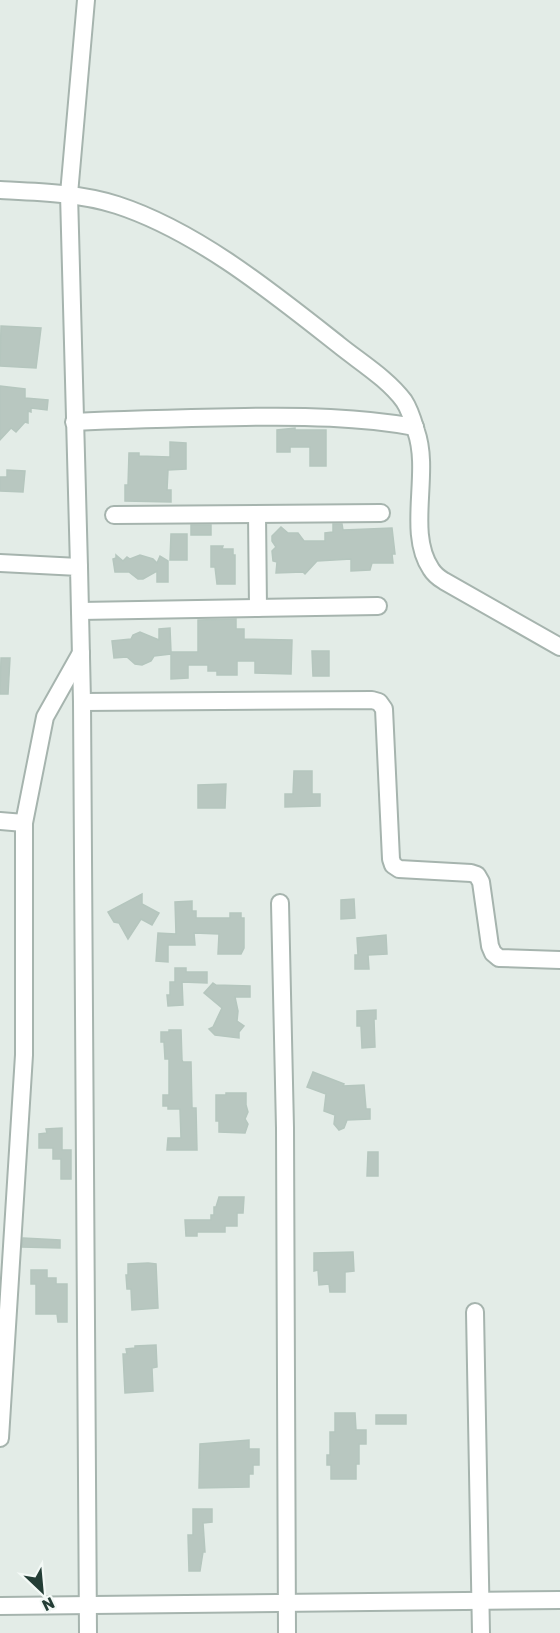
<svg xmlns="http://www.w3.org/2000/svg" width="560" height="1633" viewBox="0 0 560 1633" font-family="Rubik,sans-serif">
<rect width="100%" height="100%" fill="#e3ece7"/>
<g fill="#b8c7c0" stroke="#b5c6be" stroke-width="1.5">
<path d="M1,326l40,2 -5,40 -36,-2z"/>
<path d="M0,386l25,3v9l23,2 -1,10 -16,-2v4l-3,-1v12l-3,-1 -9,10 -5,-4 -11,12z"/>
<path d="M295,428v2h31v36h-16v-19h-20v5h-13v-22z"/>
<path d="M170,442l16,1v26l-18,1 -1,20h4v12l-46,-1v-16h3l1,-32h10v3l31,1z"/>
<path d="M7,470l18,1 -2,21 -23,-1v-14h7z"/>
<path d="M333,524h9l1,6 49,-2 3,26h-3l1,9h-21l-2,7 -19,1v-12l-34,2 -12,13 -2,-2 -27,1 1,-11 -4,-1 -1,-10 4,-4 -4,-6v-5l9,-9 7,6h10l6,8h21v-8l8,-1z"/>
<rect x="191" y="525" width="20" height="10"/>
<path d="M171,534h16v26h-17z"/>
<path d="M211,546h12l-1,3h11v6h2v29h-18l-2,-17h-4z"/>
<path d="M116,555l7,6 4,-4 3,2 10,-4 13,4 4,4 3,-7 8,5v21h-11v-11l-14,8h-5l-9,-7h-14l-2,-13 3,-1z"/>
<path d="M236,619v10h8v10l48,1 -1,34 -36,-1v-12h-18v14h-20v-4h-9v-6h-20v13l-17,1v-25l-17,2 -3,5 -9,4 -7,-1 -8,-7 -13,1 -2,-17 19,-2 2,-4 7,-3 19,8v-11l11,-1 1,24h27v-32z"/>
<path d="M312,651h17v25h-16z"/>
<path d="M1,658h9l-2,36h-8z"/>
<path d="M294,771h18v23h8v12l-35,1v-13h8z"/>
<path d="M226,784l-1,24h-27v-23z"/>
<path d="M142,894v10l17,9 -7,12 -11,-6 -13,20 -9,-16 -5,-1 -6,-10z"/>
<path d="M354,899l1,19 -14,1v-19z"/>
<path d="M192,901v10h4v7h34v-5h11v5h3v30l-3,6h-23l1,-20 -25,-1 1,12h-27v17l-12,-1 2,-28 18,1 -1,-32z"/>
<path d="M386,935l1,19 -19,1 1,14h-14v-14h3l-1,-17z"/>
<path d="M175,968h11v4h21v11l-25,-1 1,23 -15,1 -1,-11h3v-13h5z"/>
<path d="M213,983l3,2 34,1v11h-15l3,14 -1,10 7,5 -5,6v6l-24,-3 -6,-6 4,-2 9,-19 -18,-15z"/>
<path d="M376,1010v9h-2l1,28 -13,1 -1,-22h-4v-15z"/>
<path d="M169,1030h12l1,30 1,2h8l1,46h4l1,42h-30l1,-12h13l-1,-29h-12v-3h-5v-11h6v-36h-4l-1,-17h-3v-10h8z"/>
<path d="M313,1072l31,12 -1,2 21,-1 2,24h4v10l-23,1 -3,8 -5,2 -5,-6 1,-9 -11,-4 2,-17 -19,-7z"/>
<path d="M226,1093h20v12l2,7 -3,7 3,5 -3,9 -26,-1v-11h-3v-26h10z"/>
<path d="M62,1128v22h9v29h-10v-20h-8v-11h-14v-14l8,-1 -1,-4z"/>
<path d="M368,1152h10v24h-11z"/>
<path d="M219,1197h25l-1,16h-6v13h-12v6h-28v4h-11l-1,-16h26v-5h3v-8h2z"/>
<path d="M23,1238l37,2v8l-38,-1z"/>
<path d="M353,1252l1,19 -9,1v20h-15l-1,-8 -10,1 -1,-15 -4,1v-18z"/>
<path d="M148,1263l8,1 2,44 -26,2 -1,-21h-4l-1,-14h2v-11z"/>
<path d="M31,1270h16v8h9v6h11v38h-9l-1,-8h-21v-30h-5z"/>
<path d="M156,1345l1,22 -5,1 1,23 -28,2 -2,-39h4l-1,-5 9,-1v-2z"/>
<path d="M335,1413h20l1,17h10v14h-7v20h-3v15h-25v-14h-4v-10h3v-23h5z"/>
<rect x="376" y="1415" width="30" height="9"/>
<path d="M249,1440v9h10v16h-6v9h-4v13l-50,1 1,-44z"/>
<path d="M193,1509h19v13l-9,1 2,29h-2l-3,19h-11l-1,-36h5z"/>
</g>
<g fill="none" stroke-linecap="round" stroke-linejoin="round">
<defs>
<g id="minor">
<path d="M0,190c39,2 79,3 117,15 80,26 156,88 222,140 21,17 49,34 65,56 6,9 9,20 12,30 15,42 -10,101 15,138 3,5 8,9 13,12l116,66"/>
<path d="M74,422c57,-3 114,-4 171,-5 57,-1 114,0 170,10"/>
<path d="M257,514l1,94"/>
<path d="M114,515l267,-2"/>
<path d="M0,563l79,4 3,135 6,931"/>
<path d="M79,567l-10,-373 17,-194"/>
<path d="M80,611l298,-5"/>
<path d="M82,702l290,-2 7,2 5,7 7,150 2,6 6,4 72,4 6,2 4,7 9,64 3,7 6,5 61,2"/>
<path d="M0,821l24,2"/>
<path d="M280,903l5,225 2,505"/>
<path d="M475,1312l6,321"/>
<path d="M0,1438l24,-383v-232l21,-106 36,-64"/>
<path d="M0,1606l560,-6"/>
</g>
</defs>
<use href="#minor" stroke="#a6b4ae" stroke-width="20"/>
<use href="#minor" stroke="#fff" stroke-width="16"/>
</g>
<g transform="translate(42 1591) rotate(154)" stroke="#f3f9f6" stroke-width="4.5" paint-order="stroke">
<path d="M0-4.5L10 22L0 15L-10 22Z" fill="#233d35"/>
<text y="-9" font-size="16" font-weight="bold" text-anchor="middle" fill="#233d35">N</text>
</g>
</svg>
